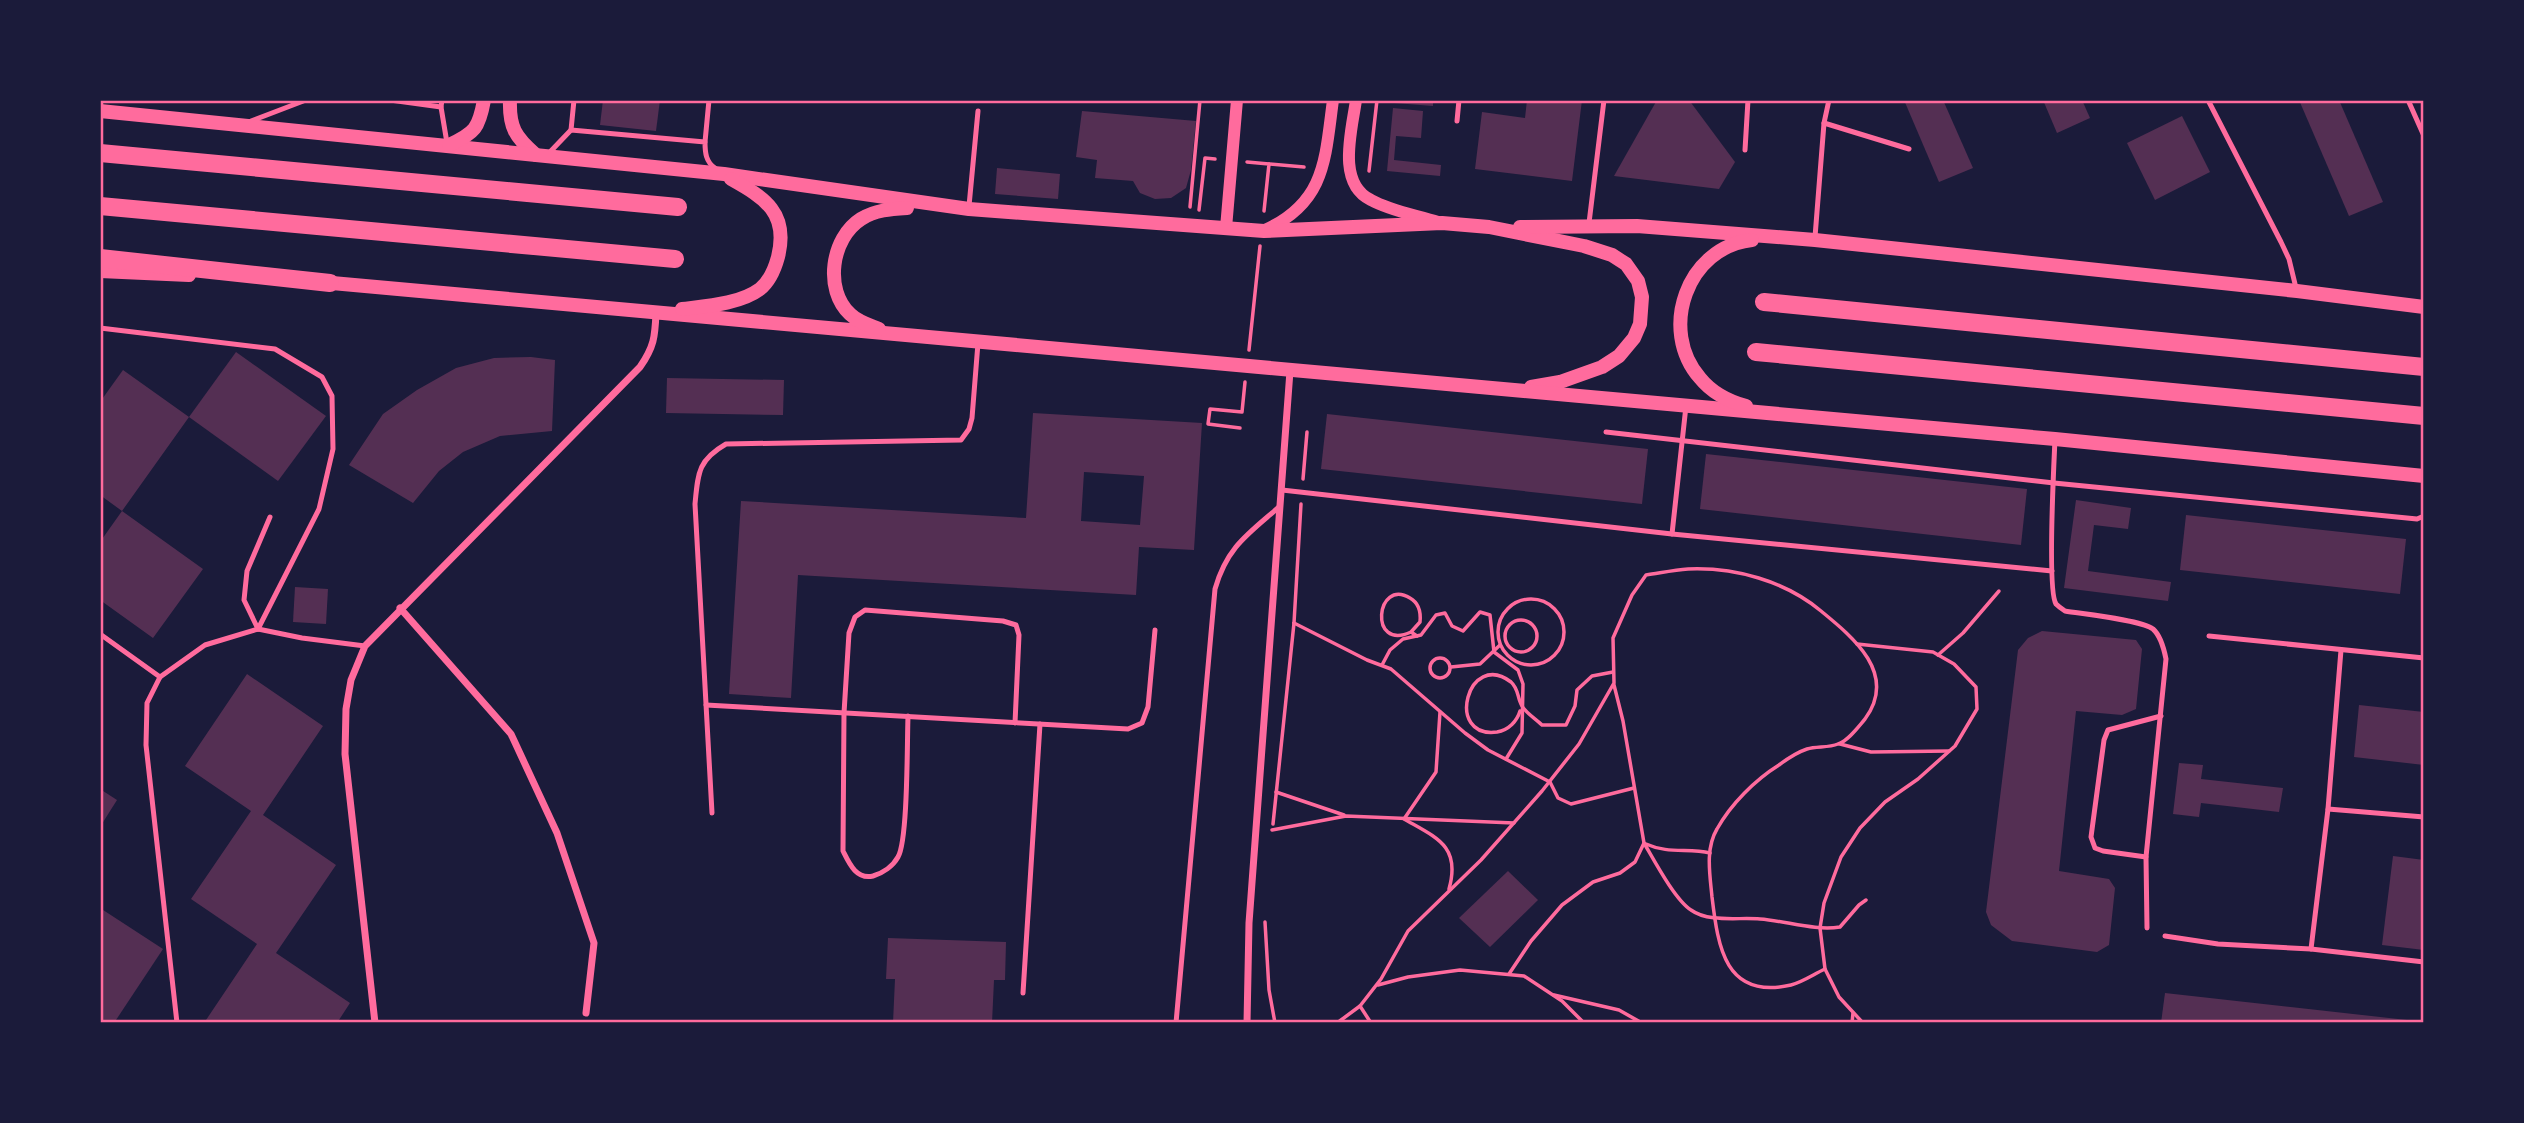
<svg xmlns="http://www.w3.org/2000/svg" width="2524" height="1123" viewBox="0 0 2524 1123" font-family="'Alegreya Sans',sans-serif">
<rect width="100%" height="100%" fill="#1b1b3a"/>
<g fill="#542f53" fill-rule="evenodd">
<path d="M603,100h57l-4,31 -56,-6z"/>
<path d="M1394,100h39v6l-39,-3z"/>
<path d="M1527,100h55l-10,81 -97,-12 7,-57 43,6z"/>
<path d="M1657,100h32l46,62 -16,27 -105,-13z"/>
<path d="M1904,100h39l30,68 -34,14z"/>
<path d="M2043,100h39l8,18 -33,15z"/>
<path d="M2299,100h40l44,102 -34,14z"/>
<path d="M1393,108l30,3 -2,27 -25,-2 -2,24 47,5 -1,11 -53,-5z"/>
<path d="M1082,111l114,10 -5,49 -5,18 -15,10 -16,1 -15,-6 -7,-12 -38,-3 2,-18 -21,-3z"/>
<path d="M2182,116l28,56 -55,28 -28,-57z"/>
<path d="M997,168l63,6 -2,25 -63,-5z"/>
<path d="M236,352l90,64 -48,65 -89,-64z"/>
<path d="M531,357l24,3 -3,71 -52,5 -37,16 -24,19 -26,32 -64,-38 34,-51 34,-24 39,-22 38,-10z"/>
<path d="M123,370l66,47 -67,94 81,58 -50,69 -53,-38v-58l22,-31 -22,-16v-93z"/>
<path d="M667,378l117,2 -1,35 -117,-2z"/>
<path d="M1033,413l169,10 -8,127 -55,-3 -3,48 -338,-20 -7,123 -62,-4 12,-193 285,17zM1084,472l60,4 -4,49 -59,-4z"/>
<path d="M1327,414l321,35 -6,55 -321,-35z"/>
<path d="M1706,454l321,35 -6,56 -321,-36z"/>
<path d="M2076,500l55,8 -3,21 -34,-4 -6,46 83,11 -3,19 -104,-13z"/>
<path d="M2186,515l220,24 -6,55 -220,-24z"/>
<path d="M295,587l33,2 -2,35 -33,-2z"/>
<path d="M2042,631l94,9 6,9 -6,60 -14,6 -46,-4 -17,160 50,8 6,9 -6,57 -12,7 -85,-11 -21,-16 -5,-13 32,-262 10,-12z"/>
<path d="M247,674l76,52 -60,89 73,50 -60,88 74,50 -13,20h-133l53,-79 -66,-45 60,-88 -66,-45z"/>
<path d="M2359,705l65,7v53l-70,-8z"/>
<path d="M2179,763l24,2 -2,14 82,9 -4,24 -78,-9 -2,14 -26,-3z"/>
<path d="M100,789l17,11 -17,27z"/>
<path d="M2393,856l31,4v90l-42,-5z"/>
<path d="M1508,871l30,29 -48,47 -31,-29z"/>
<path d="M100,908l63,41 -49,74h-14z"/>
<path d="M888,938l118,4 -1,38h-11l-2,43h-99l2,-44h-9z"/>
<path d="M2165,993l251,28v2h-255z"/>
</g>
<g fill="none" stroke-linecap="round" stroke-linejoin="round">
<g stroke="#ff6b9d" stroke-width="3.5">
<path d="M1247,162l22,2 -5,47"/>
<path d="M1269,164l35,3"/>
<path d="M1369,171l8,-71"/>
<path d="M1190,207l10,-107"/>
<path d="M1199,210l6,-52 10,1"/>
<path d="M1249,350l11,-104"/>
<path d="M1240,428l-32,-4 2,-15 32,3 3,-30"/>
<path d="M1303,479l4,-47"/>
<circle cx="1531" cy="632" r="33"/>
<circle cx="1521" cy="636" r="16"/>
<path d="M1294,623l73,37 24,9 74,64 23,17 62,32 8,16 13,6 63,-16"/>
<path d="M1411,632l9,-10c1,-10 -1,-19 -10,-24 -34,-21 -42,54 1,34l6,4"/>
<path d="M1938,655l25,-22 36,-42"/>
<circle cx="1440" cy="668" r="10"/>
<path d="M1382,665l8,-15 13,-11 18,-4 15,-20 9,-2 7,13 11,5 17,-19 10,3 4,37 24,18 5,14 -1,49 -16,26"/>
<path d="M1451,667l29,-3 20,-19"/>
<path d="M1520,711c-3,10 -11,19 -23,21 -53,7 -29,-83 14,-50 8,7 6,16 11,24 4,7 14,13 20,19h24l9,-19 2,-16 15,-14 21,-4"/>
<path d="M1440,712l-4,60 -32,47c33,19 57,27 45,70"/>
<path d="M1840,744l31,8 78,-1"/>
<path d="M1276,792l68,23"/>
<path d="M1273,824l21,-201 7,-119"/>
<path d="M1272,830l74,-14 168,7"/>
<path d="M1644,843c10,17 31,57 47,67 18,13 48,7 69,9 27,2 54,12 80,8l19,-22 7,-5"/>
<path d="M1646,844c22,10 42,4 64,9"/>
<path d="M1265,922l4,68 6,33"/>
<path d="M1825,969l-5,-41 4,-25 17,-46 19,-29 25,-26 33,-23 37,-33 22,-37 -1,-22 -22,-23 -21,-12 -76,-8"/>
<path d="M1509,974l22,-33 31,-36 31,-23 27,-9 15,-11 9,-19 -21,-122 -9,-36"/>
<path d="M1378,985l30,-8 52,-7 64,6 38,25 22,22"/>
<path d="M1554,995l65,15 23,13"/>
<path d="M1360,1006l11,17"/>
<path d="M1337,1023l23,-17 21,-27 27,-48 73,-71 61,-69 37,-47 35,-61 -1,-45 19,-43 14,-20c14,-2 28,-5 42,-6 47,-2 97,12 133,42 33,27 77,63 44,108 -7,8 -17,22 -27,25 -10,4 -21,2 -31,5 -9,3 -20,10 -28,16 -24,15 -48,39 -62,64 -12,20 -7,46 -5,68 6,50 13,103 79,88 12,-3 23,-11 34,-16l14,28 24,26"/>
<path d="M1458,1023h13"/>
<path d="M1852,1023l1,-10"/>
</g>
<g stroke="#ff6b9d" stroke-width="5">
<path d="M390,100l51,7 1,-7"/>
<path d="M2208,100l73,142 8,17 7,29"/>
<path d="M2408,100l16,36"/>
<path d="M441,107l6,36"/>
<path d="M251,121l55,-21"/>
<path d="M1457,121l2,-21"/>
<path d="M1824,123l85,26"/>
<path d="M571,130l3,-30"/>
<path d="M705,142l4,-42"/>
<path d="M1745,150l3,-50"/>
<path d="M549,153l22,-23 134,12c0,11 1,20 10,26"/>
<path d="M969,206l9,-95"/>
<path d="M1589,223l15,-123"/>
<path d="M1815,237l9,-114 5,-23"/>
<path d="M100,328l175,21 47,28 10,19 1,53 -14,60 -61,120"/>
<path d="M1606,432l448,51 363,36 7,-3"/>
<path d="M2055,439c-1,24 -8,152 1,165 3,3 6,5 9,7 18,3 76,9 88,18 8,7 11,20 13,30l-20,198 1,71"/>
<path d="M1282,490l390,44 380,37"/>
<path d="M1672,534l14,-128"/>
<path d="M258,629l-14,-29 3,-29 23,-54"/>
<path d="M100,634l60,43"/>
<path d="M2209,636l215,22"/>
<path d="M706,705l422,24 14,-6 6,-16 7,-77"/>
<path d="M908,716c-1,26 0,124 -10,141 -5,9 -15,16 -25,19 -17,4 -24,-13 -30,-25l1,-138 5,-80 6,-16 10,-7 138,11 13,4 3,10 -4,88"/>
<path d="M2328,809l96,8"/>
<path d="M712,813l-17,-309c3,-31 3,-44 31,-60l235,-4 8,-11 3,-11 6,-75"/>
<path d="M2146,857l-43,-6 -8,-3 -4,-11 13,-97 4,-10 53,-14"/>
<path d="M2165,936l53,8 93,5 113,13"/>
<path d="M2311,949l17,-140 13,-159"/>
<path d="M1023,993l17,-269"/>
<path d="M177,1023l-31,-278 1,-42 13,-26 45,-32 53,-16 44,9 63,8"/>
<path d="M1176,1023l39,-434c12,-42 33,-55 64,-82"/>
</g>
<g stroke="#ff6b9d" stroke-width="7">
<path d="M400,608l111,126 46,99 37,110 -8,70"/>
<path d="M375,1023l-30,-269 1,-45 5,-29 14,-34 275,-279c14,-20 15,-30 16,-54"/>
<path d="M1247,1023l2,-100 41,-552"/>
</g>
<g stroke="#ff6b9d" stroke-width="12">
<path d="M1356,100c-4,30 -20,83 15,100 20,11 45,15 67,22"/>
<path d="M1226,228l11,-128"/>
<path d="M1265,230c61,-28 60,-71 68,-130"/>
</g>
<g stroke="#ff6b9d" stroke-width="14">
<path d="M510,100c-1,27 5,37 26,55"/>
<path d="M100,111l624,63 245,35 295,22 178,-8 47,4 95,19 28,9 14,9 12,17 4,16 -2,27 -6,14 -15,18 -17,11 -42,15 -29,5"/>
<path d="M449,145c26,-12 30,-17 35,-45"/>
<path d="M1520,227l117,-1 178,14 482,51 127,16"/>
<path d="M100,271l89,4"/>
<path d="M321,282l1734,157 369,37"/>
<path d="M682,309c24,-3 58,-5 78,-20 9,-7 15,-21 18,-32 11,-44 -13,-59 -47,-78"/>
<path d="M879,329c-10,-4 -21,-7 -29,-15 -26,-24 -19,-76 11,-95 14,-9 30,-10 46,-11"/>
<path d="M1746,406c-18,-5 -34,-13 -46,-28 -42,-48 -13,-131 52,-138"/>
</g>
<g stroke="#ff6b9d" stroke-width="18">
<path d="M100,153l578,54"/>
<path d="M100,206l575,53"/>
<path d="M100,258l230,25"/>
<path d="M1764,302l660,65"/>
<path d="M1756,352l668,64"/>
</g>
</g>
<rect width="2524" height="1123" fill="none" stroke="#1b1b3a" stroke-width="203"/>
<rect x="102" y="102" width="2320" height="919" fill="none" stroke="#ff6b9d" stroke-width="2.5"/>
</svg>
